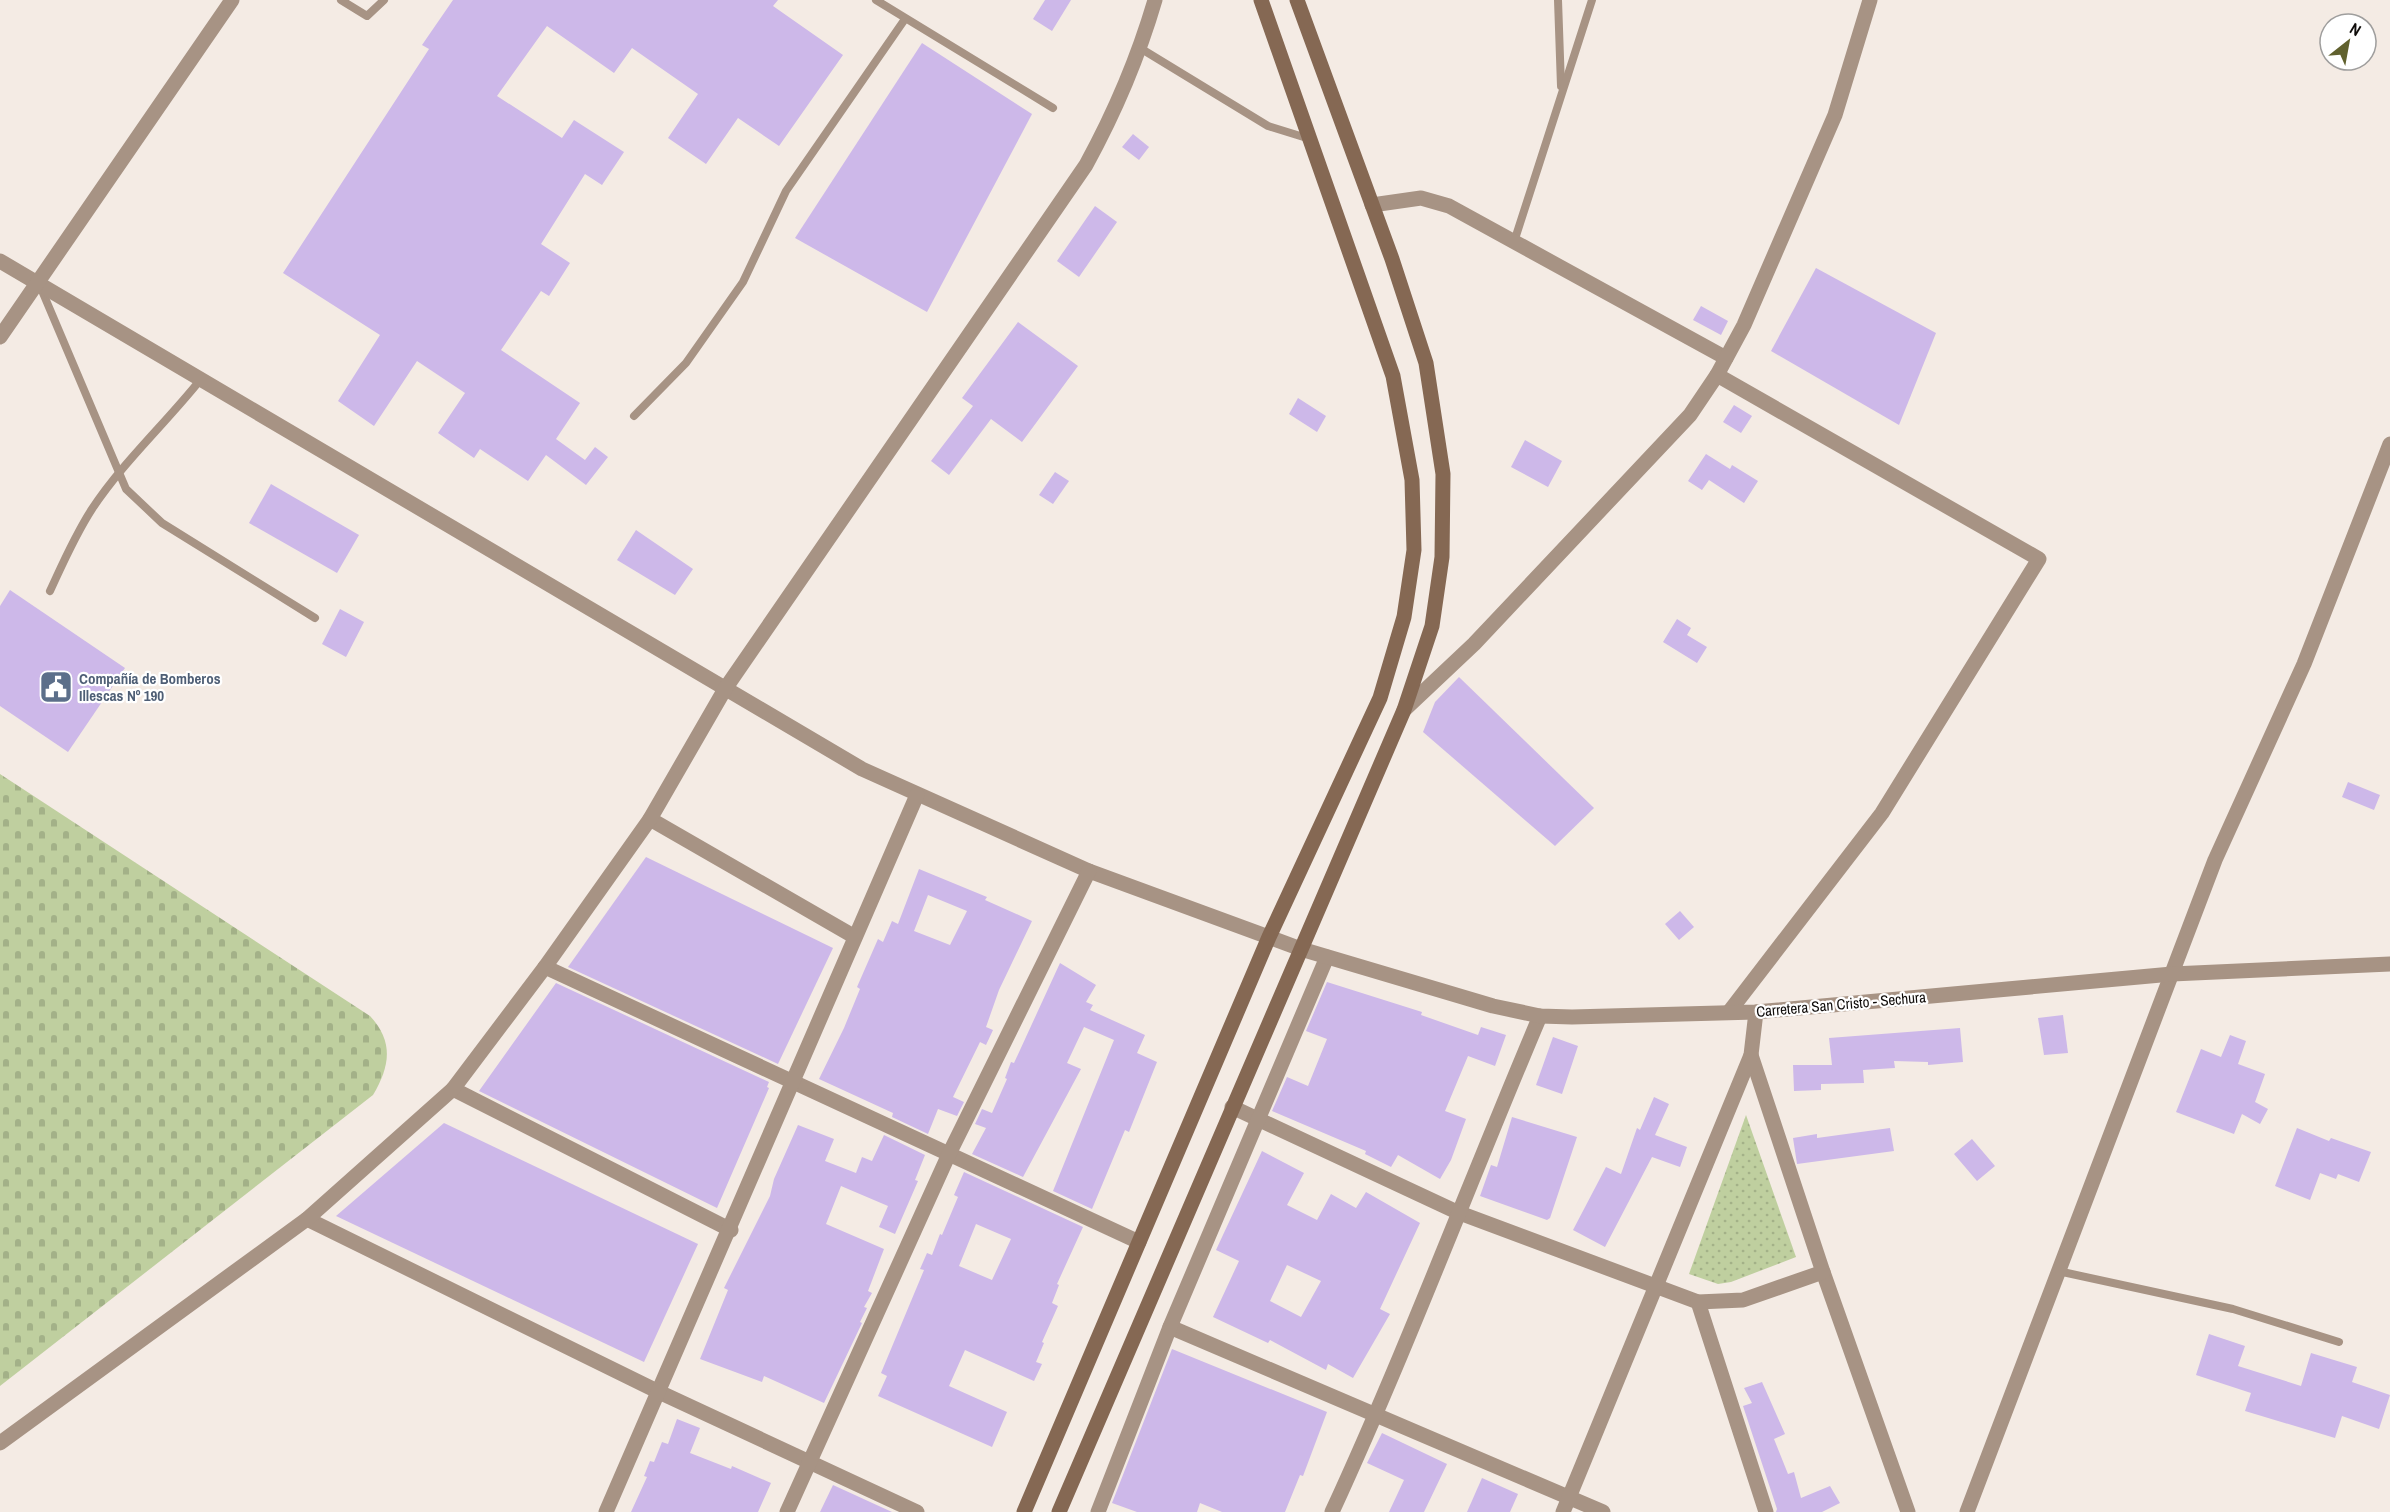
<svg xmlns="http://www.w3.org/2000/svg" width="2390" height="1512" viewBox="0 0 2390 1512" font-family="'Archivo Narrow',sans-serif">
<defs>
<pattern id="cemetery-stones" width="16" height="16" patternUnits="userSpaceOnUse" patternTransform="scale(1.5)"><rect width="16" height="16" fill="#bfcf9f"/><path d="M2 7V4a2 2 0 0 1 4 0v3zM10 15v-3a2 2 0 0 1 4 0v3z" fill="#a3b188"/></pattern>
<pattern id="park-dots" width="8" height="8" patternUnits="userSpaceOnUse" patternTransform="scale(1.5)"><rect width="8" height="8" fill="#bfcf9f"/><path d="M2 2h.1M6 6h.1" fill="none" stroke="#a3b188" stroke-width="1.8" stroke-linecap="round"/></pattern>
</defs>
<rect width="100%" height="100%" fill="#f4ebe4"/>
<path fill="url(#cemetery-stones)" d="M0,774l370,242c24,26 20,50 3,79l-373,291z"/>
<path fill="url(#park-dots)" d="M1746,1115l50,142 -65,25 -13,2 -29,-10z"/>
<g fill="#cdb8e9" fill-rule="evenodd">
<path d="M453,0h325l-5,6 70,49 -64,91 -41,-28 -32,46 -38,-26 30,-44 -66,-46 -18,25 -67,-47 -50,70 65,42 12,-18 50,32 -22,33 -17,-11 -44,70 29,19 -21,33 -8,-5 -40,59 79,53 -24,36 29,21 10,-13 13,10 -22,28 -40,-30 -18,26 -48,-32 -6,9 -36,-25 27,-40 -48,-32 -43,65 -36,-25 42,-66 -97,-62 146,-224 -7,-4z"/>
<path d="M1045,0h26l-19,31 -19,-12z"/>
<path d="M922,43l110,71 -105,198 -132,-74z"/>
<path d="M1133,134l16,13 -10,13 -17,-13z"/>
<path d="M1095,206l22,16 -38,55 -22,-16z"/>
<path d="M1816,268l120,65 -37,92 -128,-74z"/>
<path d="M1701,306l27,15 -7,14 -28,-15z"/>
<path d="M1018,322l60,44 -56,76 -31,-23 -42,56 -18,-14 42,-55 -11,-8z"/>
<path d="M1298,398l28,18 -9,16 -28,-18z"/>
<path d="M1734,405l18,11 -11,17 -18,-11z"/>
<path d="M1525,440l37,21 -14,26 -37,-20z"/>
<path d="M1706,454l24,15 2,-4 26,16 -14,22 -35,-23 -7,10 -14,-9z"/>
<path d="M1055,472l14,9 -16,23 -14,-9z"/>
<path d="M271,484l88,51 -22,38 -88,-50z"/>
<path d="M636,530l57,39 -18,26 -58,-35z"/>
<path d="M10,590l115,78 -57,84 -68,-46v-100z"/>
<path d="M340,609l24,13 -18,35 -24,-13z"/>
<path d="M1677,619l14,9 -4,7 20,12 -10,16 -34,-21z"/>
<path d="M1459,677l135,131 -39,38 -132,-114 12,-30z"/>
<path d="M2348,782l32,13 -6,15 -32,-13z"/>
<path d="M646,857l187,91 -55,116 -210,-97z"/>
<path d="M919,869l68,28 -2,3 47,21 -33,69 -13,37 7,3 -7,15 -6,-3 -27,55 11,5 -7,14 -19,-7 -10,25 -36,-17 1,-4 -74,-34 25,-51 16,-39 -3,-2 21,-48 5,3 9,-21 6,3zM928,895l39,16 -17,34 -36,-14z"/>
<path d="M1680,911l14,16 -15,13 -14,-16z"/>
<path d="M1060,963l36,22 -10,17 7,3 -3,5 55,25 -8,18 20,9 -28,70 -4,-2 -33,79 -39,-18 61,-151 -30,-13 -17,36 14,6 -58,108 -51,-23 14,-26 -11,-4 7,-15 10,4 15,-34 -2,-1 6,-16 3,1z"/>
<path d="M1327,982l95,30 -1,3 57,20 3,-8 25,8 -11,31 -27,-10 -23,55 21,8 -15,41 -11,19 -42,-24 -7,12 -26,-13 1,-3 -94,-40 15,-34 21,9 19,-47 -21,-8z"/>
<path d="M556,983l213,99 -2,5 2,1 -52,120 -238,-117z"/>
<path d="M2063,1015l5,38 -24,2 -6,-37z"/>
<path d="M1960,1028l3,34 -35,3v-3l-34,-1 1,7 -32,2 1,13 -43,1v6l-27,1 -1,-26h39l-3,-27z"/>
<path d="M2230,1035l16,6 -8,23 27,10 -10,28 13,7 -8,15 -18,-10 -8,20 -58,-22 25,-63 20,8z"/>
<path d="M1553,1037l25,9 -16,48 -26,-9z"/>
<path d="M1654,1097l15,7 -14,31 32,12 -7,20 -28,-10 -47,90 -32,-17 33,-63 15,7 16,-46 3,2z"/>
<path d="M1512,1117l65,20 -27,81 -3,2 -67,-24 11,-31 6,2z"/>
<path d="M444,1123l254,121 -54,118 -308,-146z"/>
<path d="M798,1125l36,14 -9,22 31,12 6,-16 10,4 12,-26 41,20 -10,25 3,1 -23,53 -16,-7 9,-21 -47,-20 -15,38 58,25 -16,42 4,2 -8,14 3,1 -7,14 2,1 -38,80 -60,-27 -2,6 -62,-23 28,-69 -4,-2 46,-92 4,-17z"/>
<path d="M1890,1128l4,23 -97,13 -4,-26 24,-4v4z"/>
<path d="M2297,1128l32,13 2,-3 40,14 -12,30 -21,-8 -2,5 -16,-6 -10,27 -35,-14z"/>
<path d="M1972,1139l23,27 -18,15 -23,-27z"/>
<path d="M1262,1151l42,22 -17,32 30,15 14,-26 25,14 10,-16 54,31 -40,86 10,5 -37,64 -25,-14 -2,6 -56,-30 -2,3 -55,-26 26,-56 -23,-11zM1287,1265l34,16 -20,36 -31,-16z"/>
<path d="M964,1172l119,55 -26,57 2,1 -7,18 6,3 -16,36 2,1 -8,19 6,2 -8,17 -69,-31 -16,36 58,26 -15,35 -114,-51 9,-20 -6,-3 43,-103 -4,-1 7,-16 5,2 8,-21 2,1 16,-38 -4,-2zM976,1224l35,15 -19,41 -33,-14z"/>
<path d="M2209,1334l36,12 -7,20 63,20 10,-33 46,14 -5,15 38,13 -11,34 -37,-13 -7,22 -90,-27 6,-18 -55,-18z"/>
<path d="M1172,1349l155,63 -24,64 -3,-1 -15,37h-63l-22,-9 -3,9h-60l-25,-9z"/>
<path d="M1762,1382l23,52 -11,5 14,35 6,-2 7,26 29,-12 10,17 -18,9h-46l1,-3 -34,-103 9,-3 -8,-15z"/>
<path d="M677,1419l23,9 -10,25 41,16 1,-3 39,17 -13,29h-127l16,-35 -3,-1 6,-15 4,1 8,-20 6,2z"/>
<path d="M1382,1433l65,31 -23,48h-35l15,-32 -37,-17z"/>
<path d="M1482,1478l36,16 -8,18h-43z"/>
<path d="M833,1485l59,27h-72z"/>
</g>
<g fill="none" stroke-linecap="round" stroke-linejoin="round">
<g stroke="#a79384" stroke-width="8">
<path d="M341,0l26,16 17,-16"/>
<path d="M876,0l177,108"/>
<path d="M1558,0l3,86"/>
<path d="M1140,48l128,78 42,13"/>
<path d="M1514,242l78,-242"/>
<path d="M40,286l86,203 36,34 153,95"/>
<path d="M634,416l52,-53 57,-81 43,-91 119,-172"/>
<path d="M50,591c13,-28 25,-56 42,-82 31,-47 74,-86 109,-130"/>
<path d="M2058,1271l175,38 106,33"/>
</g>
<g stroke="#a79384" stroke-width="15">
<path d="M1372,205l49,-7 28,8 277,152"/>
<path d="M0,261l862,508 227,102 212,78"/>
<path d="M0,337l232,-337"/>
<path d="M1717,375l322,184 -157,254 -153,199"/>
<path d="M1404,710l70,-66 216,-229 27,-40 27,-50 91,-210 35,-115"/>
<path d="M650,819l205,118"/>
<path d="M545,967l594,275"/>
<path d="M1751,1055l72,217 85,240"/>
<path d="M453,1089l278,141"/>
<path d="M1232,1107l225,105 241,90 45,-2 80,-28"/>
<path d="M307,1219l352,173 258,120"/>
<path d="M1698,1302l68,210"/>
<path d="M1170,1327l433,185"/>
<path d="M0,1443l307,-224 146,-130 92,-122 105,-148 75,-130 361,-524c29,-53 52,-107 69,-165"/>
<path d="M606,1512l311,-717"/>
<path d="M787,1512l162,-358 140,-283"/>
<path d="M1098,1512l72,-185 157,-370"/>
<path d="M1332,1512c75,-163 138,-331 208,-496"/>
<path d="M1563,1512l188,-457 5,-43"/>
<path d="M1967,1512l248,-652 89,-196 86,-220"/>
</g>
<path stroke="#a79384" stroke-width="15" d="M1301,949l192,57 47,10 32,1 184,-5 416,-38 218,-10"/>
<g stroke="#856853" stroke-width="15">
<path d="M1024,1512l245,-575 111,-239 24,-81 10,-67 -2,-70 -19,-104 -132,-376"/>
<path d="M1059,1512l345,-802 28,-84 10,-69 1,-83 -17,-111 -34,-104 -95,-259"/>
</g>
</g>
<defs>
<symbol id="civic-square" viewBox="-11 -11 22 22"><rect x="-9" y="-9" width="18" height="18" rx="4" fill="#5c6f8a" stroke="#fff"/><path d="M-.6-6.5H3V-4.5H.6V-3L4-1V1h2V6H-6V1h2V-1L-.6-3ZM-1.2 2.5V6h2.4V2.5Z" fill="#fff"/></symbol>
</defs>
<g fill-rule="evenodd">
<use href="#civic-square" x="37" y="668" width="38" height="38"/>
</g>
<g text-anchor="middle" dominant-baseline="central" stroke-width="4.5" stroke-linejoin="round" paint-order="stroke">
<g font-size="15" font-weight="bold" fill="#4e5e75" stroke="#fff" text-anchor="start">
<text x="79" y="678">Compañía de Bomberos<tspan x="79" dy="17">Illescas Nº 190</tspan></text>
</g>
<g font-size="15" fill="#100d0b" stroke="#fff">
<text transform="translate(1841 1004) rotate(-5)">Carretera San Cristo - Sechura</text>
</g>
</g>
<g transform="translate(2348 42) rotate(31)"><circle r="28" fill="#ffffff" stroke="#9f9e9d" stroke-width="1.5"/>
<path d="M0-4.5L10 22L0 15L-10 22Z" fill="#60612e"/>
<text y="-9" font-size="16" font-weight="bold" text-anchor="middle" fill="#100d0b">N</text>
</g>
</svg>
